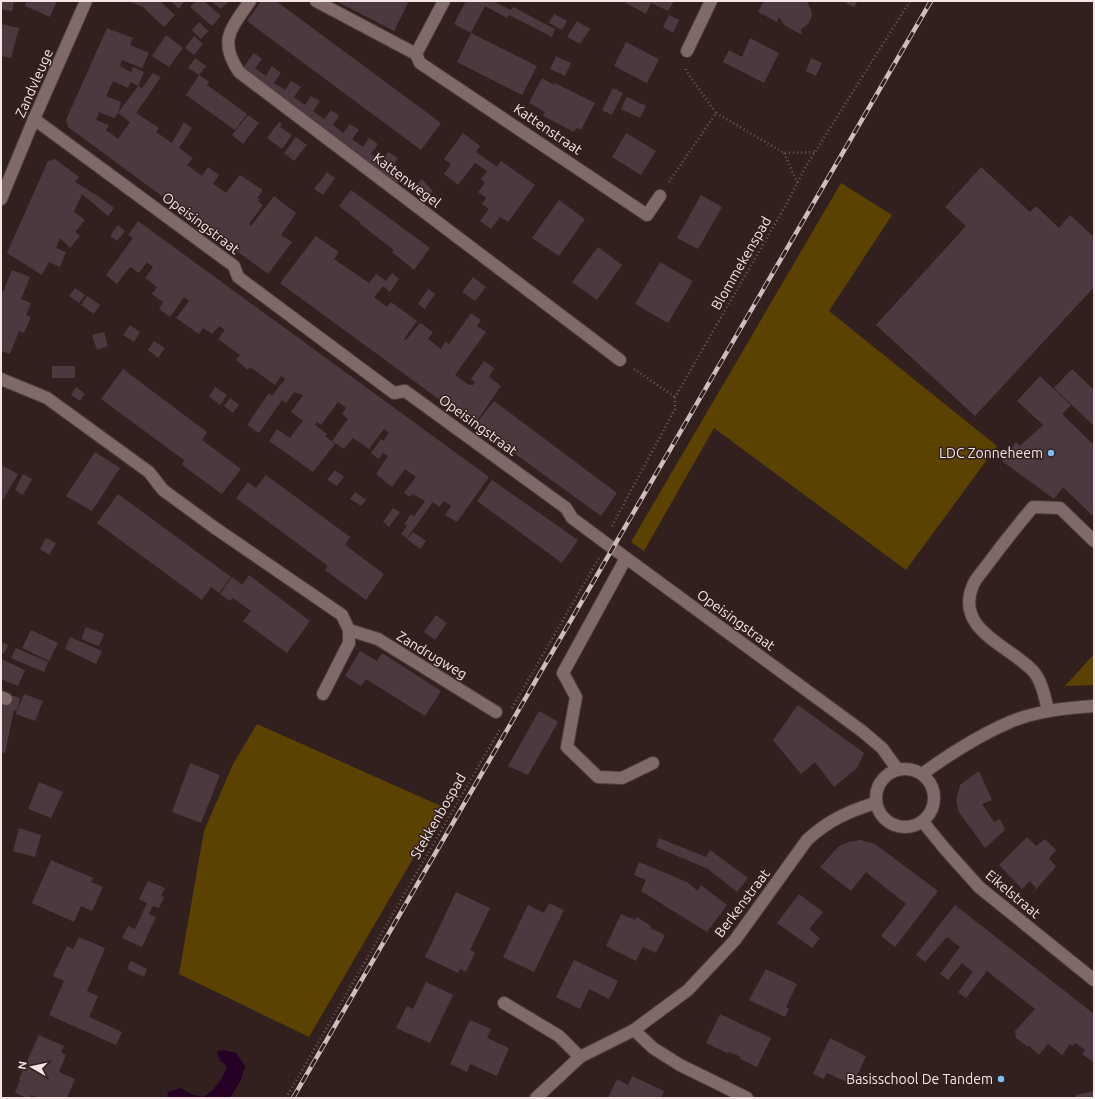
<svg xmlns="http://www.w3.org/2000/svg" width="1095" height="1099" viewBox="0 0 1095 1099" font-family="Ubuntu,sans-serif">
<rect width="100%" height="100%" fill="#32201e"/>
<g fill="#5c4200">
<path d="M841,183l51,32 -63,96 168,135 -91,124 -192,-142 -70,123 -13,-9z"/>
<path d="M1094,654v31l-29,1z"/>
<path d="M257,724l186,83 -134,230 -130,-63 25,-143 29,-67z"/>
</g>
<path fill="#270025" d="M224,1050l12,3 9,13 -4,14 -11,18h-63l1,-6 12,-4 11,6 12,3c13,-8 19,-17 24,-31l-7,-5 -3,-10z"/>
<g fill="#4c393f" fill-rule="evenodd">
<path d="M1,1h13l-2,10 -11,-2z"/>
<path d="M27,1h30l-7,16 -25,-11z"/>
<path d="M128,1h32l15,14 -11,12 -21,-20z"/>
<path d="M170,1h13l1,1 -5,7z"/>
<path d="M196,1h8l17,15 -9,10 -22,-19z"/>
<path d="M211,1h18l-8,8z"/>
<path d="M261,1h15l165,122 -20,27 -174,-129z"/>
<path d="M336,1h73l-15,30z"/>
<path d="M466,1h26l19,9 2,-3 42,22 -3,8 -43,-22 -2,3 -22,-12 -14,27 66,33 -15,29 -65,-33 14,-29 -17,-9z"/>
<path d="M622,1h52l-6,10 -17,-8 -5,11z"/>
<path d="M764,1l43,1 4,8 1,6 -4,8 -7,5 1,6 -18,-10 -5,-8 -2,5 -19,-10z"/>
<path d="M847,1h11l-4,6 -8,-4z"/>
<path d="M554,14l13,7 -5,9 -13,-7z"/>
<path d="M669,15l10,5 -6,13 -10,-6z"/>
<path d="M577,21l13,8 -10,15 -13,-7z"/>
<path d="M199,22l9,9 -7,8 -9,-9z"/>
<path d="M1,24l18,4 -8,30 -10,-2z"/>
<path d="M107,28l26,10 -3,7 19,8 -7,15 -20,-8 -2,6 5,3 6,3 2,-5 11,5 -6,14 -7,-4 -3,6 -15,-7 -7,15 15,6 -3,11 20,-27 4,2 11,-15 8,4 -25,36 23,15 -3,4 16,11 12,-21 8,6 -13,20 14,10 -6,7 15,11 6,-9 11,8 -6,9 13,9 14,-18 23,15 -6,8 3,1 -2,2 5,4 -14,19 2,2 23,-30 22,17 -15,22 11,7 -24,32 -200,-147 -2,-7zM99,112l15,6 4,-5 12,9 -12,17 -12,-9 3,-5 -13,-5z"/>
<path d="M166,35l17,13 -14,19 -17,-11z"/>
<path d="M194,36l9,8 -9,11 -9,-7z"/>
<path d="M750,38l29,15 -15,30 -41,-21 6,-12 13,7z"/>
<path d="M626,42l33,17 -12,24 -33,-17z"/>
<path d="M254,53l8,6 -7,9 11,8 6,-10 9,7 -7,10 11,7 6,-9 10,6 -7,10 11,8 6,-9 9,5 -7,10 11,8 7,-9 8,6 -6,9 10,8 7,-9 9,6 -7,9 11,8 6,-9 9,6 -7,10 11,7 6,-9 10,6 -8,11 12,7 -5,7 -155,-114z"/>
<path d="M556,56l15,7 -6,13 -15,-7z"/>
<path d="M195,58l11,8 -7,9 10,7 -2,3 40,29 -12,16 -49,-35 13,-20 -11,-7z"/>
<path d="M811,58l11,5 -6,13 -10,-5z"/>
<path d="M542,78l12,7 1,-2 40,20 -14,27 -4,-2 -3,4 -31,-16 2,-4 -16,-9z"/>
<path d="M613,88l10,5 -11,22 -10,-5z"/>
<path d="M627,97l19,9 -6,12 -19,-9z"/>
<path d="M248,115l11,8 -16,21 -11,-9z"/>
<path d="M279,122l3,2 -2,3 12,8 -10,14 -15,-11z"/>
<path d="M463,133l17,13 -4,6 4,3 17,12 4,-6 34,24 -27,37 -8,-5 -9,12 -11,-8 9,-12 -7,-5 4,-6 -8,-6 7,-9 -4,-4 6,-8 -12,-8 -17,22 -14,-11 7,-10 -7,-5z"/>
<path d="M626,133l30,18 -15,24 -29,-18z"/>
<path d="M296,137l11,8 -13,16 -10,-8z"/>
<path d="M55,159l24,18 -4,5 26,16 13,10 -6,8 -26,-22 -8,18 11,8 -10,12 5,4 -10,12 -10,-10 -4,10 10,4 -6,15 -11,-5 -7,13 -35,-22 41,-92z"/>
<path d="M981,167l49,45 6,-6 23,22 11,-13 24,22v50l-119,129 -99,-91 90,-99 -21,-19z"/>
<path d="M327,172l8,6 -12,17 -9,-6z"/>
<path d="M422,179l11,12 -10,9 -11,-11z"/>
<path d="M351,190l79,58 -16,22 -22,-18 2,-2 -34,-26 1,-1 -22,-17z"/>
<path d="M701,195l21,12 -24,42 -21,-11z"/>
<path d="M559,200l26,19 -26,37 -27,-18z"/>
<path d="M138,221l351,256 -32,45 -12,-7 6,-9 -7,-5 -5,6 -6,-5 -26,36 -6,-4 6,-8 -3,-2 7,-10 3,2 11,-15 -13,-7 -2,3 -6,-4 12,-16 -11,-8 -13,18 -16,-13 12,-18 -5,-3 -4,6 -8,-6 10,-14 2,2 6,-8 -5,-4 -15,20 -16,-11 -9,11 -12,-8 16,-22 -6,-5 4,-6 -8,-6 -17,23 -4,-3 -2,3 12,9 -2,2 10,8 -22,28 -44,-31 8,-12 13,9 5,-7 8,-10 -12,-9 12,-17 -9,-3 -8,11 -4,-3 -23,33 -12,-8 22,-32 3,3 13,-17 -4,-3 -6,9 -25,-18 -2,3 -12,-10 4,-5 -22,-16 7,-9 -6,-4 -7,8 -9,-6 -4,6 -23,-16 13,-17 -5,-4 -14,20 -11,-8 4,-7 -11,-8 5,-7 -12,-9 8,-11 -6,-5 -8,11 -9,-6 -13,17 -11,-9 27,-37 -5,-3z"/>
<path d="M118,225l7,6 -8,10 -7,-5z"/>
<path d="M316,236l23,16 -5,7 35,24 7,-9 10,7 6,-8 7,6 -9,13 -7,-6 -9,11 13,10 4,-5 26,19 -13,18 2,1 14,-17 13,9 -5,7 13,10 5,-8 3,3 22,-31 10,7 -4,6 9,6 -31,43 14,10h4l2,-3 -4,-3 13,-18 10,7 -5,9 12,9 -27,39 -194,-142z"/>
<path d="M598,247l24,18 -25,35 -25,-18z"/>
<path d="M660,262l33,19 -25,42 -33,-19z"/>
<path d="M12,270l18,7 -9,22 10,4 -5,12 5,2 -7,16 -5,-2 -9,23 -9,-3v-60l2,1z"/>
<path d="M473,277l13,10 -11,14 -13,-9z"/>
<path d="M75,288l10,7 -6,8 -10,-7z"/>
<path d="M428,289l7,5 -10,15 -7,-5z"/>
<path d="M87,296l13,9 -6,9 -13,-9z"/>
<path d="M130,325l10,7 -6,10 -11,-7z"/>
<path d="M104,332l4,14 -11,4 -5,-15z"/>
<path d="M154,341l11,7 -7,10 -10,-8z"/>
<rect x="52" y="366" width="23" height="12"/>
<path d="M123,369l84,63 -5,8 39,29 -19,25 -40,-29 2,-5 -83,-61z"/>
<path d="M1072,369l22,21v36l-40,-38z"/>
<path d="M1040,376l31,29 -9,9 32,31v72l-31,-30 -9,12 -52,-38 14,-19 4,4 23,-21 -26,-24z"/>
<path d="M76,387l9,7 -5,7 -9,-6z"/>
<path d="M215,387l12,8 -7,10 -11,-9z"/>
<path d="M230,398l9,7 -6,8 -9,-7z"/>
<path d="M494,401l123,92 -16,23 -126,-91z"/>
<path d="M95,452l25,16 -28,43 -26,-15z"/>
<path d="M1,465l17,9 -15,26 -2,-2z"/>
<path d="M335,470l9,7 -7,9 -10,-6z"/>
<path d="M23,474l9,5 -9,16 -8,-5z"/>
<path d="M266,475l84,62 -5,8 39,29 -18,26 -41,-30 3,-4 -92,-68 12,-16 8,6z"/>
<path d="M492,480l86,60 -16,23 -85,-62z"/>
<path d="M355,492l11,8 -5,6 -11,-7z"/>
<path d="M118,494l113,83 -12,16 -8,-6 -9,13 -105,-77z"/>
<path d="M393,508l7,4 -11,15 -6,-5z"/>
<path d="M413,532l13,9 -6,8 -13,-10z"/>
<path d="M46,538l10,5 -7,12 -9,-6z"/>
<path d="M249,575l61,46 -23,32 -44,-32 8,-10 -18,-13 -3,3 -10,-7 12,-17 10,8z"/>
<path d="M436,615l11,8 -12,17 -11,-8z"/>
<path d="M86,627l18,7 -5,12 -18,-7z"/>
<path d="M31,630l27,13 -9,18 -27,-13z"/>
<path d="M70,637l32,14 -6,13 -31,-15z"/>
<path d="M1,642l7,3 -4,9 -3,-2z"/>
<path d="M16,648l32,14 -4,10 -33,-14z"/>
<path d="M360,651l17,10 5,-8 59,38 -16,25 -59,-37 -5,7 -16,-10z"/>
<path d="M1,659l24,11 -7,16 -17,-7z"/>
<path d="M8,694l12,4 -3,13 -3,-1 -9,43 -4,-1v-48l4,1z"/>
<path d="M24,694l19,7 -8,20 -19,-7z"/>
<path d="M798,705l66,48 -7,15 -23,19 -19,-25 -14,12 -28,-34z"/>
<path d="M539,711l19,11 -30,53 -20,-9z"/>
<path d="M190,763l30,12 -19,48 -29,-11z"/>
<path d="M979,771l13,29 -10,4 12,18 6,-3 5,11 -20,18 -26,-36 -3,-12 4,-15z"/>
<path d="M39,782l24,10 -12,26 -23,-9z"/>
<path d="M19,828l22,7 -6,22 -22,-6z"/>
<path d="M1027,837l9,9 9,-7 11,11 -7,9 7,7 -2,3 -24,27 6,-8 -6,-7 -8,8 -23,-24z"/>
<path d="M659,838l47,19 4,-7 38,28 -11,14 -29,-23 -52,-22z"/>
<path d="M860,840l15,4 63,47 -43,56 -14,-11 25,-32 -40,-32 -15,19 -31,-24 19,-21 10,-4z"/>
<path d="M51,860l42,18 -2,4 12,5 -11,24 -11,-5 -7,16 -42,-19z"/>
<path d="M639,862l48,20 11,9 3,-6 26,20 -20,27 -66,-41 5,-11 -12,-5z"/>
<path d="M148,881l17,7 -4,8 3,1 -5,11 -6,-2 -4,8 7,3 -14,30 -20,-9 6,-12 7,3 12,-26 -8,-4z"/>
<path d="M456,892l34,16 -20,42 5,2 -9,20 -6,-3 -2,4 -33,-16z"/>
<path d="M799,894l24,18 -14,17 11,9 -8,10 -35,-25z"/>
<path d="M549,903l15,7 -30,62 -31,-15 25,-52 16,8z"/>
<path d="M955,905l139,109v49l-12,-9 3,-4 -10,-7 -2,3 -3,-2 -8,11 -14,-11 -9,11 -8,-7v-2h-4l-11,-8 -1,-7 20,-22 -48,-38 -21,27 -8,-6 15,-20 -11,-9 -14,17 -8,-6 20,-27 -13,-10 -22,25 -9,-7z"/>
<path d="M621,914l14,6 2,-3 14,9 -1,2 15,7 -9,18 -13,-6 -7,14 -30,-15z"/>
<path d="M79,937l26,11 -18,43 11,5 -9,21 33,15 -6,13 -67,-30 15,-34 -11,-5 14,-30 6,3z"/>
<path d="M574,960l44,21 -9,18 -20,-10 -9,20 -24,-12z"/>
<path d="M131,961l16,8 -3,8 -17,-8z"/>
<path d="M766,969l31,15 -11,23 3,2 -4,8 -36,-17z"/>
<path d="M426,982l27,13 -23,48 -34,-15 11,-22 6,3z"/>
<path d="M720,1014l51,24 -14,29 -17,-8 1,-2 -12,-5 -2,1 -21,-10z"/>
<path d="M470,1020l21,9 -4,9 22,10 -12,28 -27,-12 -3,8 -17,-8z"/>
<path d="M39,1035l25,11 -3,6 5,3 -7,17 16,7 -8,19h-28l-8,-3 -1,3h-3l-12,-5 5,-13 -1,-1z"/>
<path d="M830,1038l36,18 -13,29 -26,-12 -3,6 -11,-5z"/>
<path d="M632,1076l32,15 -3,7h-53l9,-19 11,6z"/>
<path d="M1094,1091v7h-19l1,-3z"/>
</g>
<g fill="none" stroke-linecap="round" stroke-linejoin="round">
<defs>
<g id="minor">
<path d="M250,1c-19,28 -32,39 -11,71l381,288"/>
<path d="M316,1l100,53"/>
<path d="M444,1l-28,53 4,9 227,152 13,-19"/>
<path d="M687,51l24,-50"/>
<path d="M34,119l200,147 4,11 156,116 11,-2 161,117 6,10 31,23 259,190 20,17 16,22"/>
<path d="M1,199l33,-80 52,-118"/>
<path d="M1,379l46,19 102,74 14,18 52,38 127,87 7,15v13l-26,51"/>
<path d="M626,558l-63,115 13,24 -9,50 31,30 24,1 31,-15"/>
<path d="M349,630l29,9 118,73"/>
<path d="M1,697l5,2"/>
<path d="M1048,710c-3,-12 -6,-29 -15,-39 -24,-26 -79,-41 -60,-86 3,-7 10,-14 14,-20 15,-20 30,-39 46,-58l27,1 34,33"/>
<circle cx="905" cy="798" r="29"/>
<path d="M922,774c25,-18 60,-40 88,-52 26,-11 56,-14 84,-16"/>
<path d="M923,822l22,27 34,38 115,93"/>
<path d="M504,1003l55,33 21,21 54,-27"/>
<path d="M536,1098l44,-41"/>
<path d="M747,1098l-67,-33 -27,-17 -19,-18 54,-40 47,-50 72,-100c22,-20 40,-28 68,-37"/>
</g>
</defs>
<use href="#minor" stroke="#4d3e3d" stroke-width="14"/>
<g stroke="#6c5b59" stroke-width="2.5" stroke-dasharray="1 3" stroke-linecap="butt">
<path d="M716,113l68,40 32,-1"/>
<path d="M784,153l14,31"/>
<path d="M669,182l47,-69 -30,-42v-4"/>
<path d="M634,369l41,28"/>
<path d="M612,526l63,-117v-12l112,-194 18,-35 105,-167"/>
<path d="M512,708l87,-150"/>
<path d="M286,1098l214,-369"/>
</g>
<use href="#minor" stroke="#806a67" stroke-width="12"/>
<defs>
<path id="rail" d="M293,1098l638,-1097"/>
</defs>
<use href="#rail" stroke="#ccbebc" stroke-width="4.5"/>
<use href="#rail" stroke="#32201e" stroke-width="3" stroke-dasharray="9" stroke-linecap="butt"/>
</g>
<g fill="#7bbef8" stroke="#32201e" stroke-width="1.5">
<circle cx="1051" cy="453" r="4"/>
<circle cx="1001" cy="1079" r="4"/>
</g>
<g text-anchor="middle" dominant-baseline="central" stroke-width="3" stroke-linejoin="round" paint-order="stroke">
<g font-size="14" fill="#f2e5e3" stroke="#32201e">
<text transform="translate(34 83) rotate(-66)">Zandvleuge</text>
<text transform="translate(548 129) rotate(34)">Kattenstraat</text>
<text transform="translate(407 180) rotate(37)">Kattenwegel</text>
<text transform="translate(201 223) rotate(37)">Opeisingstraat</text>
<text transform="translate(741 263) rotate(-60)">Blommekenspad</text>
<text transform="translate(478 425) rotate(36)">Opeisingstraat</text>
<text transform="translate(736 620) rotate(36)">Opeisingstraat</text>
<text transform="translate(432 655) rotate(31)">Zandrugweg</text>
<text transform="translate(438 816) rotate(-60)">Stekkenbospad</text>
<text transform="translate(1013 894) rotate(40)">Eikelstraat</text>
<text transform="translate(742 903) rotate(-53)">Berkenstraat</text>
</g>
<g font-size="14" fill="#f2e5e3" stroke="#32201e" text-anchor="end">
<text x="1043" y="453">LDC Zonneheem</text>
<text x="993" y="1079">Basisschool De Tandem</text>
</g>
</g>
<rect width="1095" height="1099" fill="none" stroke="#f2e5e3" stroke-width="4"/>
<g transform="translate(32 1067) rotate(279)" stroke="#32201e" stroke-width="3" paint-order="stroke">
<path d="M0-3L7 15L0 10L-7 15Z" fill="#f2e5e3"/>
<text y="-6" font-size="11" font-weight="bold" text-anchor="middle" fill="#f2e5e3">N</text>
</g>
</svg>
